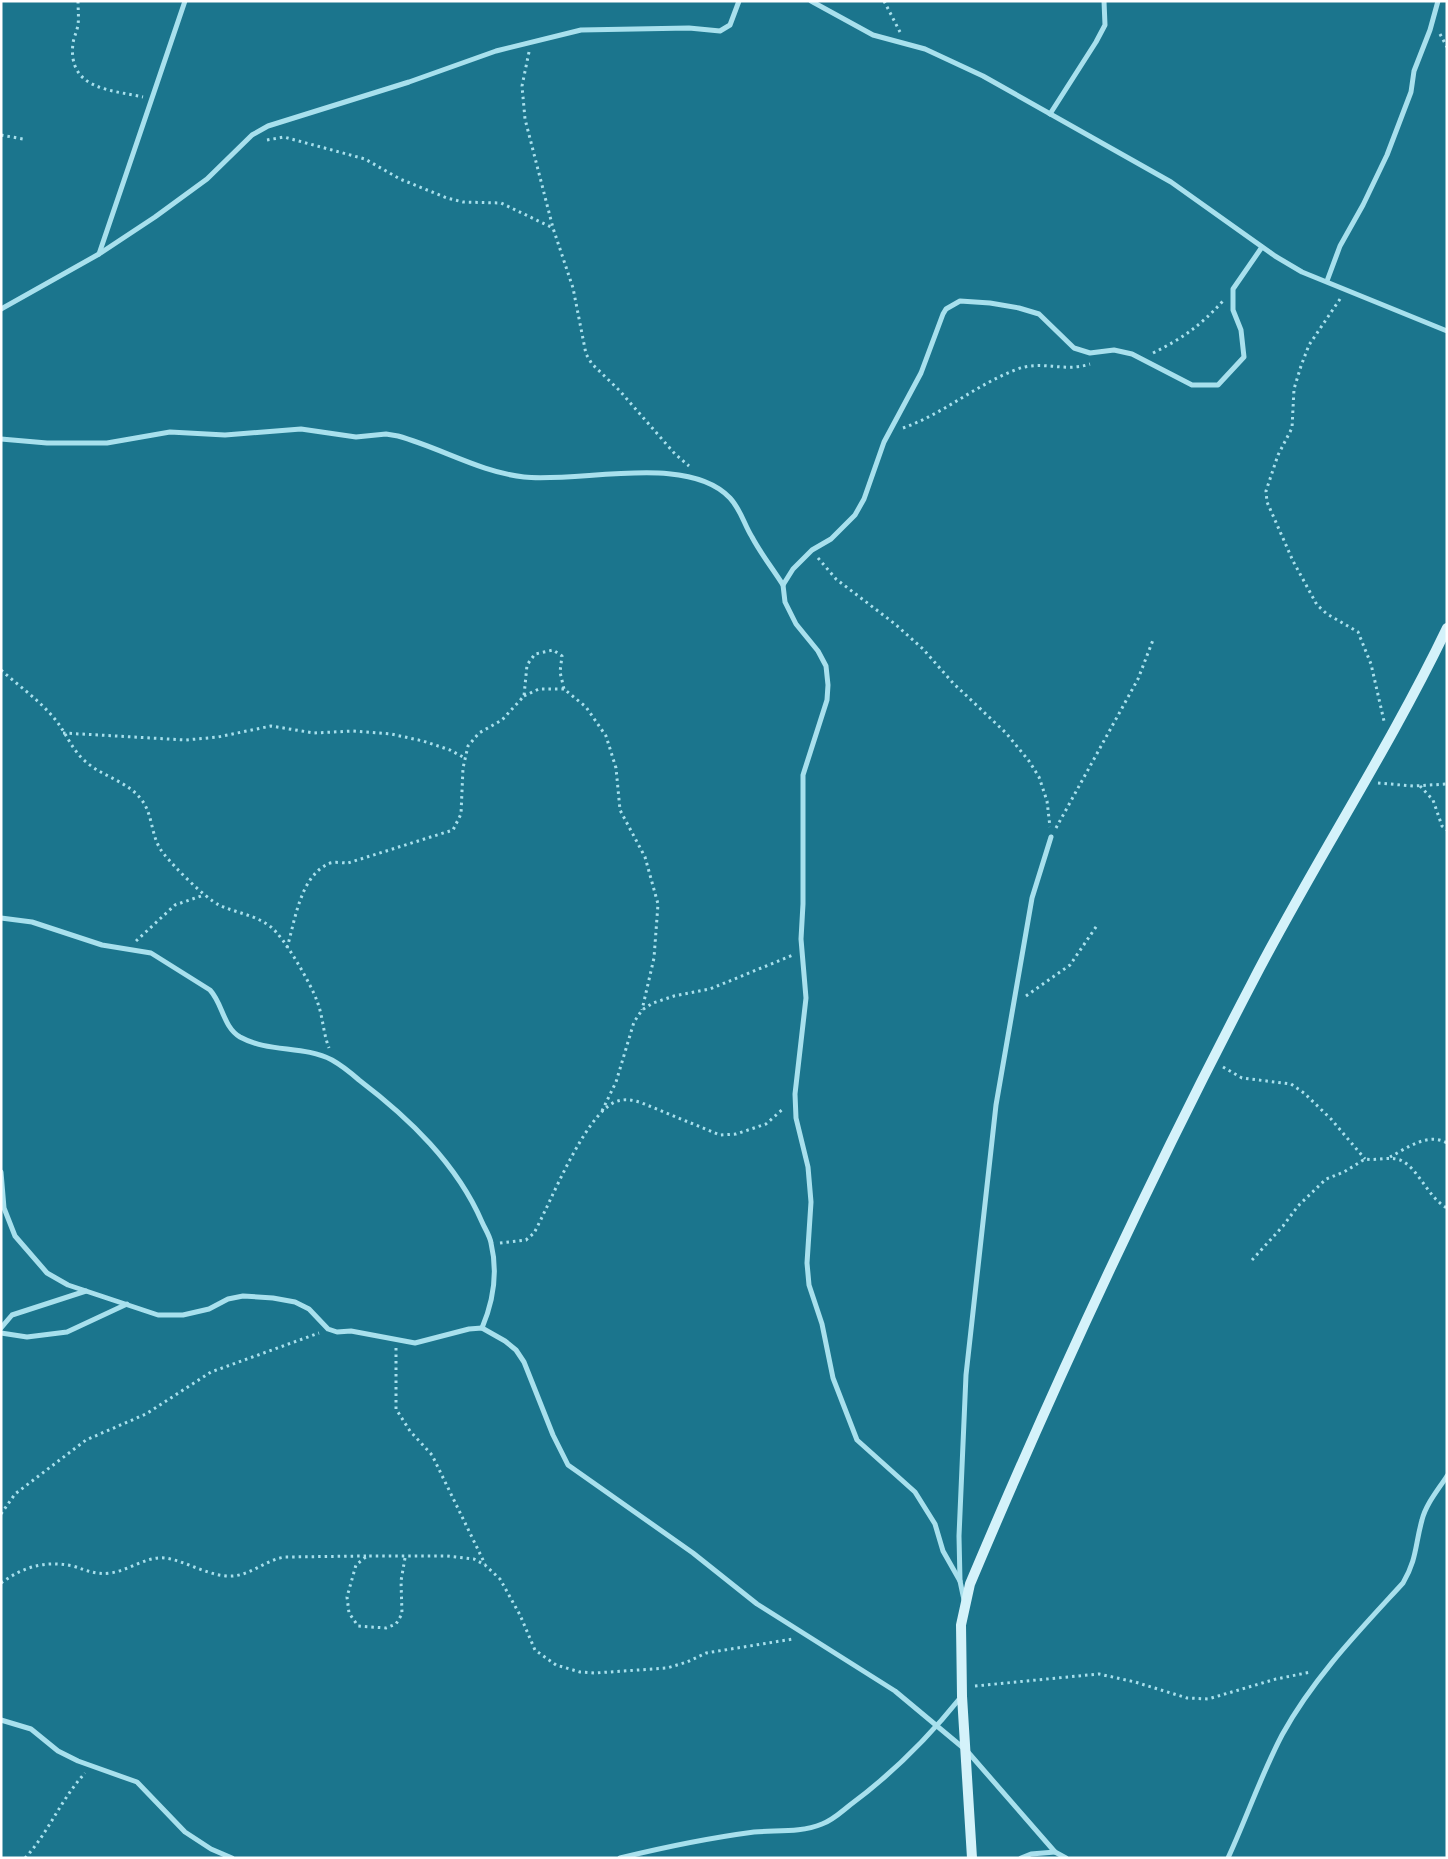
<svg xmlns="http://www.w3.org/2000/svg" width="1448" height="1859" viewBox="0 0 1448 1859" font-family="Commissioner,sans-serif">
<rect width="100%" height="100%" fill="#1b758d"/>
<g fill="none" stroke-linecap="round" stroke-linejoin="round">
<g stroke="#a8e0ed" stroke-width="3" stroke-dasharray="2.5 4" stroke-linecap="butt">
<path d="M78,1c0,8 1,16 0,24 -1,6 -4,12 -5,18 -6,47 39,47 70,54"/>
<path d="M884,1l16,31"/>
<path d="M1440,34l7,13"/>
<path d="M529,52l-7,34 3,33 28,109 20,60 13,66 6,10 27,26 56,64 14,12"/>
<path d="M1,135l22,4"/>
<path d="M267,140l17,-3 81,22 35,20 47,19 16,4 38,1 52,25"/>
<path d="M1340,299l-31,46 -8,21 -7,23 -2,39 -14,27 -12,36 1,11 26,59 24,44 10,9 31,18 13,32 13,57"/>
<path d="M1153,353c30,-15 47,-27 70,-52"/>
<path d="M903,428c40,-14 73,-43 112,-58 27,-11 48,3 75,-6"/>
<path d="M818,558l18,21 59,45 28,25 30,34 53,50 23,28 10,16 8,24 3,26"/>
<path d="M1,670c18,16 38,30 53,48 12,14 17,31 31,43 16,15 42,20 56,38 13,16 9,39 23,55 11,14 40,43 55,51 17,8 37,10 52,22 13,10 40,57 46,74 6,15 6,32 12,47"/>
<path d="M524,696l15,-7h25"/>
<path d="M63,733l123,7 32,-3 53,-11 43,7 39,-2 38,3 32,7 27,9 15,8"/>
<path d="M1378,783l35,3 34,-2"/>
<path d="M1420,786l13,14 9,26 5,4"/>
<path d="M1056,828l82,-149 15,-39"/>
<path d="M136,941l39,-36 29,-10"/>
<path d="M287,948c8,-27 13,-71 41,-84 5,-3 14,-1 20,-1l105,-33 8,-16 2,-46 5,-22 11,-13 23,-13 22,-24 3,-31 8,-11 18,-4 9,6 -2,16 4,17 22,18 20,29 10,32 4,42 25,47 13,47 -4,54 -12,52"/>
<path d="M1026,996l44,-31 28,-41"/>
<path d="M1223,1067l19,11 49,6 13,9 27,26 34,40"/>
<path d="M602,1111l14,-29 18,-60 8,-12 11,-7 21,-7 36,-7 83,-34"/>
<path d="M1390,1157c17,-9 38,-25 57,-14"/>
<path d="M500,1243l26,-3 8,-7c17,-31 50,-117 81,-131 10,-4 18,-2 27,1l78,32 16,-1 30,-10 18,-16"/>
<path d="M1252,1260l31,-34 15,-20 28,-27 18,-7 21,-13c12,2 23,-3 35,1 18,7 28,38 47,48"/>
<path d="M396,1348v61l14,22 22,24 53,109"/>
<path d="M1,1514l14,-20 71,-54 60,-26 65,-42 108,-39"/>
<path d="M405,1558l-4,23 1,33 -6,10 -10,4 -28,-2 -9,-13 -2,-16 9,-32 11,-9h80l27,3 11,6 15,14 20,36 15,35 21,15 24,7 15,1 72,-5 20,-6 19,-9 87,-14"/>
<path d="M1,1583c22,-16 44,-23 72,-17 13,4 22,9 37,7 18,-2 36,-17 55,-15 21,3 41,17 63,18 22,1 36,-16 57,-19l81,-1"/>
<path d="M975,1686l124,-12 36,8 52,16 21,1 68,-20 35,-7"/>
<path d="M25,1858c24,-26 36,-59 60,-85"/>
</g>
<g stroke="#a8e0ed" stroke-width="5">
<path d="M811,1l62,34 52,14 58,27 188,106 104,74 27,16 145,59"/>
<path d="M1050,114l46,-72 9,-17 -1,-24"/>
<path d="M99,254l86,-253"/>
<path d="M1327,281l13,-35 23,-41 24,-50 24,-63 3,-21 16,-41 8,-29"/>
<path d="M1,309l98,-55 56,-37 52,-38 45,-44 16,-9 141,-44 87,-31 85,-21 108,-2 31,3 10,-6 9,-24"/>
<path d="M1,439l46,4h60l63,-11 55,3 76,-6 55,8 30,-3 12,2c43,12 82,36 126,41 57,6 164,-24 206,21 11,12 14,26 22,39 9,17 21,32 31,48"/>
<path d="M1,918l31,4 70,23 49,8 59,37c13,14 13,37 30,47 29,16 63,8 92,23 9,5 19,13 27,20 50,38 98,84 123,142 3,7 8,14 9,21 7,29 2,59 -9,85"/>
<path d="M1,1172l3,36 11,28 32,37 21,12 90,30h25l26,-6 19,-10 15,-3 30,2 22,4 14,7 19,20 9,3 14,-1 64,12 54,-14 13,-1 23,13 11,9 8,12 29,73 15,30 125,88 64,51 138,87 72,60 88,101 11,6"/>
<path d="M1,1328l11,-13 74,-24"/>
<path d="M1,1333l26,4 40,-5 60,-28"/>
<path d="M960,1581l-17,-30 -8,-27 -20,-32 -58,-52 -24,-62 -11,-54 -13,-39 -2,-22 4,-61 -3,-35 -12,-49 -1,-24 11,-96 -5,-59 2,-35v-129l24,-75 1,-15 -2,-19 -8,-15 -22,-27 -11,-22 -2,-17 10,-16 19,-19 19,-11 24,-24 9,-16 20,-57 37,-69 22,-59 3,-5 14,-8 30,2 29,5 20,6 35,34 16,5 24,-3 18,4 60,31h26l26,-28 -3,-27 -8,-20v-21l29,-42"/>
<path d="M964,1600l-4,-19 -1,-45 7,-161 30,-270 36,-207 19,-61"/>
<path d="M1,1720l30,9 27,22 20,10 59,21 48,50 26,17 21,9"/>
<path d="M620,1858c45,-11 89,-20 134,-26 23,-2 46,1 68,-8 11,-4 19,-12 28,-19 42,-31 78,-67 111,-108"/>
<path d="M1021,1858l10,-4 24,-2"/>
<path d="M1228,1858c19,-41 33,-83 54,-123 32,-58 77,-104 121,-152 14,-24 12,-38 19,-63 4,-16 16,-30 25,-44"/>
</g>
<path stroke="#d4f2fa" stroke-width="10" d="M972,1858l-10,-162 -1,-71 9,-41c86,-204 180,-406 283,-603 62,-120 136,-232 194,-353"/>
</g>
<rect width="1448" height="1859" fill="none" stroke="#ffffff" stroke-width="5"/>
</svg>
